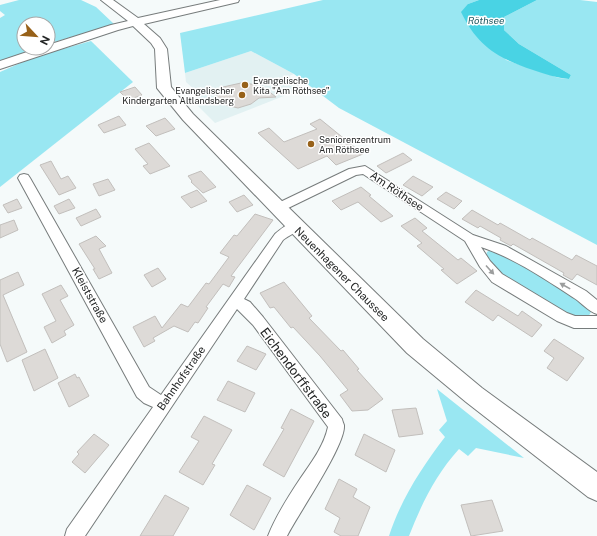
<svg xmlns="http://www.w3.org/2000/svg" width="597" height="536" viewBox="0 0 597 536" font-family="'Public Sans',sans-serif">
<rect width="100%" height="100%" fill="#f5fafa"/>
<path fill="#e2f1f2" d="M251,51l43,23 -5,2 15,12 -89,35 -20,-20 2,-11 -11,-10 -1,-9z"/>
<g fill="#99e7f2">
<path d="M19,0h62l15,7 18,17 -66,20v-20h-24v24h13l-37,13v-43l5,-3 -5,-4v-6z"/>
<path d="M323,0h156l-11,4 38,56 53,18 10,1 2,-4 -52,-31 -15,-14v-13l33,-17h43l17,2v243l-258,-137 -45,-34 -43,-23 -66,22 -5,-40z"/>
<path d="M91,41l42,41 -133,105v-115l34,-15z"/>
<path d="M490,250h6l82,47 13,11c1,10 -7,10 -14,11l-76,-43 -15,-21 1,-3z"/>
<path d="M437,389l87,69 -48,-10 -8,8 -9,-7c-23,25 -38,56 -50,87h-20c12,-37 33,-69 56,-99l-6,-7 8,-9z"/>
</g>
<path fill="#49d3e4" d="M479,0h58l-33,17v13l15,14 52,31 -2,4c-12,-1 -24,-5 -36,-9 -35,-12 -55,-23 -72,-58l7,-8z"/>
<g fill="#dddad7" stroke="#c2bfbc">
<path d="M241,83l10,1 9,3 2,-1 14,11 -17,1 -8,6 -13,4 -12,-3 -8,-7h-3l8,-11z"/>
<path d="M135,87l7,8 -14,5 -8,-8z"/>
<path d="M119,116l7,9 -22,8 -6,-8z"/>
<path d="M165,118l10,11 -19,7 -10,-10z"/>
<path d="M320,119l43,35 -27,11 -9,-9 -29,13 -40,-36 11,-5 15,14 33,-13 -7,-5z"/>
<path d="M149,143l21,23 -20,8 -7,-8 5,-2 -13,-15z"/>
<path d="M403,153l9,7 -26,13 -9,-7z"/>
<path d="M51,161l10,18 7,-3 8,12 -17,7 -19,-30z"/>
<path d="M201,171l15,16 -13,6 -12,-11 1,-1 -4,-5z"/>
<path d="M413,176l20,11 -11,9 -19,-11z"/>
<path d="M108,179l7,11 -16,6 -6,-12z"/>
<path d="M361,187l10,8 -2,1 24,20 -12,6 -23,-20 -17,8 -9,-9z"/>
<path d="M197,190l10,11 -16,7 -10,-11z"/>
<path d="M446,192l16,9 -8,8 -17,-10z"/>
<path d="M244,195l9,10 -16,7 -8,-10z"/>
<path d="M17,199l5,9 -14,5 -5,-8z"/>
<path d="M69,199l6,9 -16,6 -5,-8z"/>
<path d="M96,209l5,8 -20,9 -5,-8z"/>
<path d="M472,210l26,15 2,-2 30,17 2,-2 40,22 4,-5 21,11v19l-20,-11 -5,6 -9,-5 1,-2 -51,-29 -2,2 -11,-6 1,-2 -21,-12 -2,2 -16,-9z"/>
<path d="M255,214l18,6 -42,56 4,1 -6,10 -6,-3 -17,23 2,1 -10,15 -3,-1 -7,10 -14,-6 -21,12 2,3 -11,6 -11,-20 22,-11 7,12 19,-24 7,3 18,-24 3,1 20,-27 -9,-4 14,-18 3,1z"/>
<path d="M415,218l12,10 -5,3 36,29 3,-2 16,13 -20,13 -16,-14 3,-1 -27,-23 5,-3 -21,-17z"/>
<path d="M14,220l4,10 -18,8v-13z"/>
<path d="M96,236l10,10 -7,3 13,24 -13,6 -6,-10h2l-16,-25z"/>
<path d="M158,268l8,11 -14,8 -8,-12z"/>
<path d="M18,272l6,13 -21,10 24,57 -20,10 -7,-18v-64z"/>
<path d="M284,282l28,34 -3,2 32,33 2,-1 16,19 -2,1 26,29 -15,11 -16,1 -12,-16 8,-5 -28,-34 -27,-29 -2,1 -17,-21 -4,1 -10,-15z"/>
<path d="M61,285l7,11 -8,4 14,25 -10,6 2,4 -14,8 -8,-16 12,-6 -14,-27z"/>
<path d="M476,290l42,26 4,-5 20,14 -10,12 -34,-22 -5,6 -28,-19z"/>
<path d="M554,339l30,19 -17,23 -20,-13 7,-10 -10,-7z"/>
<path d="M247,346l19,8 -10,16 -19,-9z"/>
<path d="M45,349l13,29 -24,13 -12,-31z"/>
<path d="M75,374l2,4 2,-1 10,19 -20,11 -11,-24z"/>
<path d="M228,381l27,12 -10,19 -28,-12z"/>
<path d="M416,408l7,26 -24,3 -7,-27z"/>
<path d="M291,409l23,12 -30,56 -21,-12 21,-36 -3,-1z"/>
<path d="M204,416l28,14 -20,34 3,1 -12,20 -24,-13 20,-31 -8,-4z"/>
<path d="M94,434l15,11 -24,28 -13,-11 7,-8 -2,-2z"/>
<path d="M364,434l31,16 -9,22 -31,-17z"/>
<path d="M339,479l18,10 -4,8 17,10 -12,29h-17l-7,-4 6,-14 -15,-9z"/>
<path d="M247,485l24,13 -17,32 -24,-15z"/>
<path d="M165,495l24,13 -16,28h-33z"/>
<path d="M492,500l11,31 -32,5 -10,-31z"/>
</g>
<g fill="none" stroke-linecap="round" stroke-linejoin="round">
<defs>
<g id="street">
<path d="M365,166l108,69 33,11 80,45 11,9v14c-9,-3 -15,-11 -23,-16 -29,-19 -60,-40 -93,-51l9,14 12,13 65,39 8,3h22v12h-23l-17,-7 -65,-39 -12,-15 -15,-26 -102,-67 -7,1 -74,36h-8l-2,-3 2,-3 75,-36z"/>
<path d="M24,174l4,1 2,3 119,209 12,8 114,-161c7,-6 15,-13 24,-10l2,3c-2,4 -13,9 -18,13l-39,59 6,3 13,15 79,102c0,1 2,6 2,6 2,20 -46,89 -57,111h-19c8,-20 20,-39 32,-57 11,-16 24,-33 28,-52l-75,-102 -16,-16 -152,227h-20l2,-7 86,-122 -9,-4 -7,-6 -119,-219 2,-3z"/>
</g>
<path id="secondary" d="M101,0h12l25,18 82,-18h19l-1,2 -94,22 16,14 7,11 4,38 22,27 230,225 59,49 115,84v29l-9,-4 -122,-95 -59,-49 -224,-233 -26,-32 -2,-39 -4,-6 -18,-17 -15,4 -118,39v-8l39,-13h9v-3l63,-20 17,-4z"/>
</defs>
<use href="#street" stroke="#777c7c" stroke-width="2"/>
<use href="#secondary" stroke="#777c7c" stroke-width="2"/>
<use href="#street" fill="#fff" fill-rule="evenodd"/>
<use href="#secondary" fill="#fff" fill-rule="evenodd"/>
</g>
<defs><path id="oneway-solid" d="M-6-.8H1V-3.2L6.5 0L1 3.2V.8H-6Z"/></defs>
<g fill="#9c9d9d">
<use href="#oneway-solid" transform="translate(490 270) rotate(48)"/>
<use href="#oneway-solid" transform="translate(565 286) rotate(-151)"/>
</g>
<g fill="#976119" stroke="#fff" stroke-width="1.5">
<circle cx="245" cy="85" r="4"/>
<circle cx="242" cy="95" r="4"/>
<circle cx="311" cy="144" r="4"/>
</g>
<g text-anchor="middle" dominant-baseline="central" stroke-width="3" stroke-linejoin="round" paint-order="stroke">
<g font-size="9" fill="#242626" stroke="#fff" text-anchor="start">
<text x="253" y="80">Evangelische<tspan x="253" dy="10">Kita "Am Röthsee"</tspan></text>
<text x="234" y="90" text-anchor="end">Evangelischer<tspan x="234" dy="10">Kindergarten Altlandsberg</tspan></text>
<text x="319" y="139">Seniorenzentrum<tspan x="319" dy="10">Am Röthsee</tspan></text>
</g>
<g font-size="10" font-style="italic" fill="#265e65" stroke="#fff">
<text x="486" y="20">Röthsee</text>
</g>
<g font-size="11" fill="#242626" stroke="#fff">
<text transform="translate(397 191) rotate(34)">Am Röthsee</text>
<text transform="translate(342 274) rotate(45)">Neuenhagener Chaussee</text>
<text transform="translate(90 295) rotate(61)">Kleiststraße</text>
<text transform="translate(181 378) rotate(-55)">Bahnhofstraße</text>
</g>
<g font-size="13" fill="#242626" stroke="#fff">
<text transform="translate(296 373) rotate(53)">Eichendorffstraße</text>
</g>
</g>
<g transform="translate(36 36) rotate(116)"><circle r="19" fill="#ffffff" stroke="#a7a8a8"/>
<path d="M0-3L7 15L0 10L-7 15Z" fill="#976119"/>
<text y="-6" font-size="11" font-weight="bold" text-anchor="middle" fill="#242626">N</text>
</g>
</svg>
